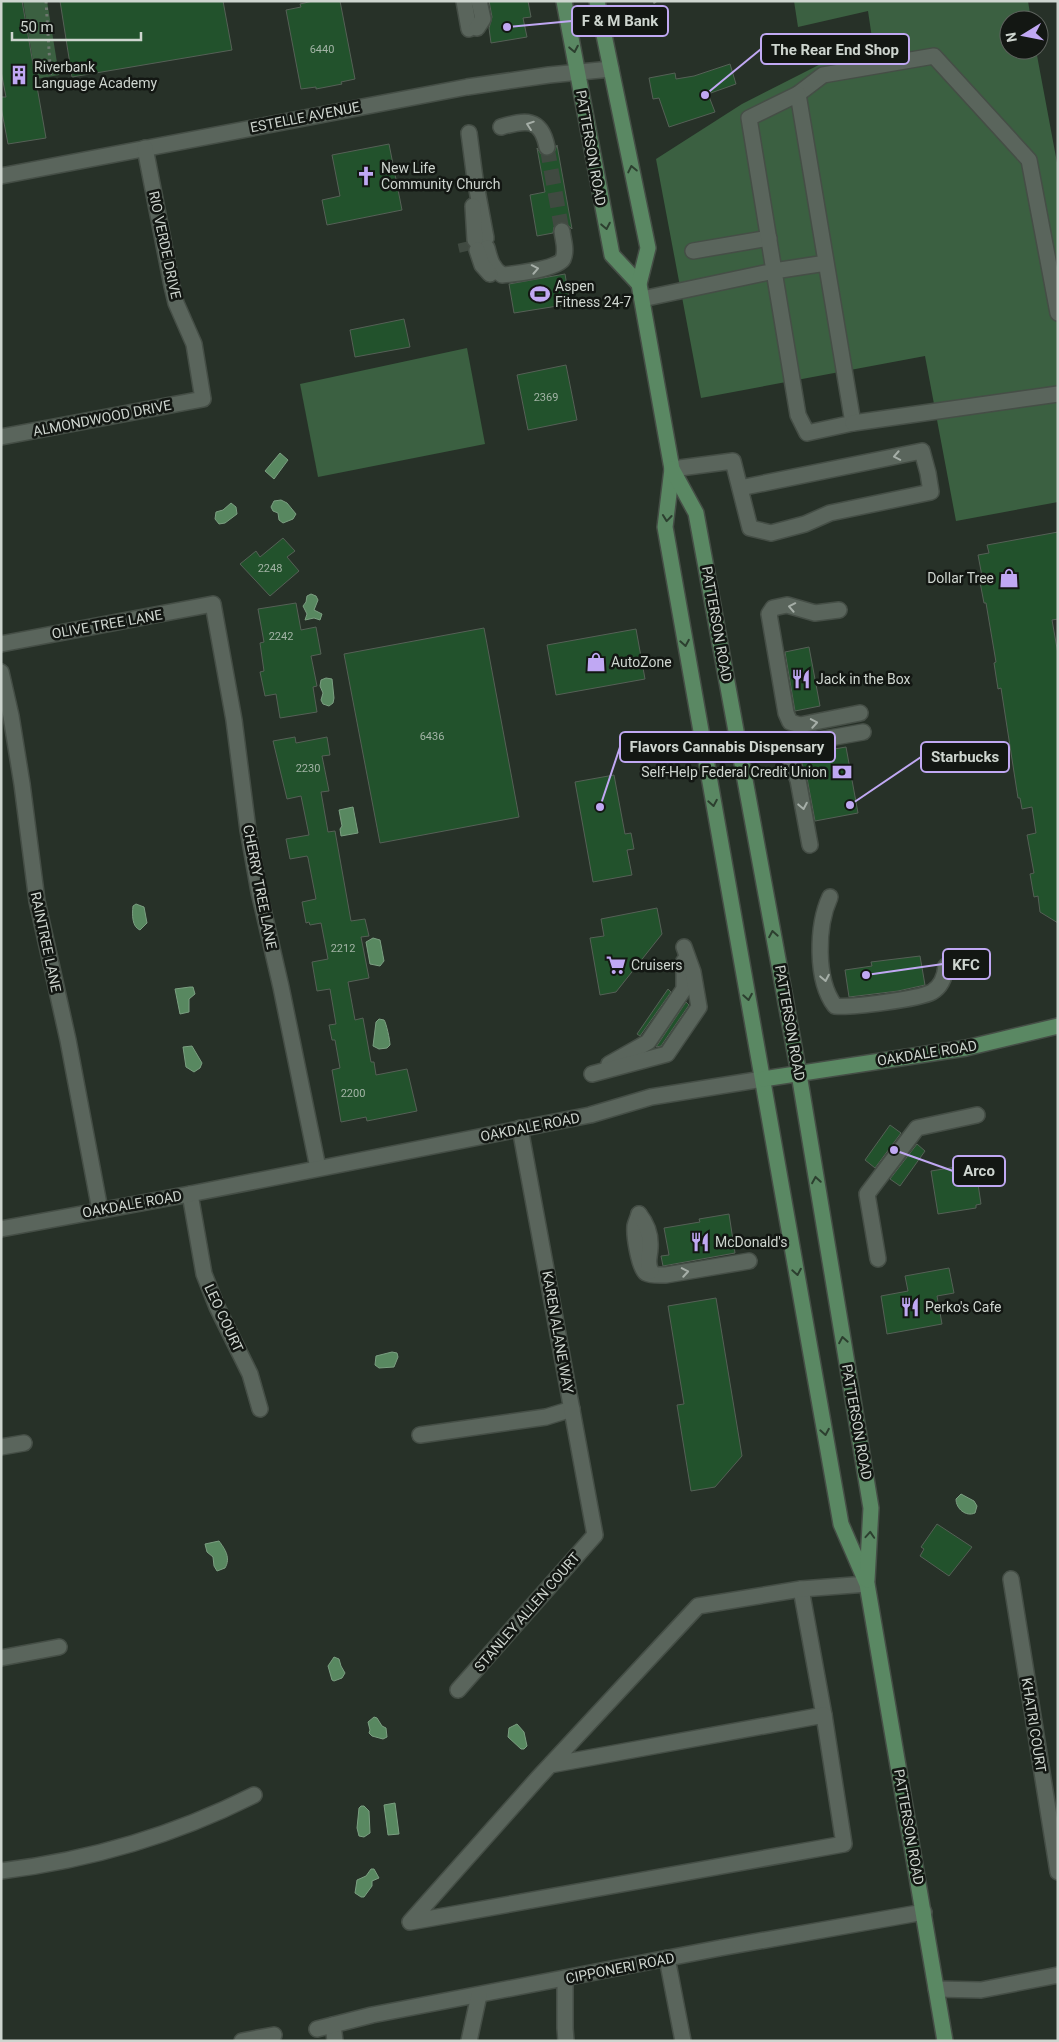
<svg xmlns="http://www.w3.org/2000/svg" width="1059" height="2042" viewBox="0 0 1059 2042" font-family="Roboto,sans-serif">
<rect width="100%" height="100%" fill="#273128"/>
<g fill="#3b6041">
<path d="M23,1h24l12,74 -23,4z"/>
<path d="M794,1h234l3,19h-22v30h27l22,118v334l-102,19 -31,-165 -224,42 -45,-239 86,-55 130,-66 -4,-27 -70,16z"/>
<path d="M467,348l18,96 -167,33 -18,-93z"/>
</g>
<g fill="#588860" stroke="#7b9f81">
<path d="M280,453l8,7 -14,19 -9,-8z"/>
<path d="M281,500l6,3 9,11 -3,5 -10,4 -4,-3 -1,-7 -5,-2 -2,-4 3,-6z"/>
<path d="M231,503l5,4 1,7 -12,9 -6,1 -4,-5 1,-7 7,-2z"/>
<path d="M311,594l5,2 2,4 -4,10 8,4 -2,6 -6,-2 -9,2 2,-6 -4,-8 3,-4 1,-6z"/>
<path d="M326,678l6,1 2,19 -1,5 -4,3 -6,-2 -2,-4 2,-7 -3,-7 1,-6z"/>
<path d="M353,807l5,26 -17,3 -1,-7 2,-3 -3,-16z"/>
<path d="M136,904l8,3 3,16 -7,7c-8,-3 -8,-15 -7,-24z"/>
<path d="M373,938l7,2 4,21 -4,5 -10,-2 -4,-22z"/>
<path d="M190,987h3l2,7 -6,5v13l-9,2 -5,-25z"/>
<path d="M379,1019l5,1c2,2 6,20 6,25l-3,3 -8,1 -6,-3 3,-24z"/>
<path d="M192,1046l10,17 -2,5 -6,4 -8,-5 -3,-20z"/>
<path d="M392,1352l5,1 1,4 -4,10 -15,1 -4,-3 1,-9z"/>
<path d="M961,1494l13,7 3,5 -2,7c-9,4 -19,-4 -19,-14z"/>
<path d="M219,1541c6,8 12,17 6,27l-8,3 -3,-5 -1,-9 -6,-5 -2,-8z"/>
<path d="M334,1657l5,2 2,7 4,7 -3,5 -8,3 -2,-1 -4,-14z"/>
<path d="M374,1717l3,1 5,8 4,2 1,9 -4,2 -11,-3 -3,-3 1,-3 -2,-8z"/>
<path d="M517,1724l7,8 3,14 -3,3h-3l-13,-12 1,-9z"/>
<path d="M395,1803l4,31 -11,1 -4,-30z"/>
<path d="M361,1806h3l5,5 1,22 -6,4 -5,-1 -2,-8 2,-20z"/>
<path d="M371,1869h3l5,9 -7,3v5l-8,11h-3l-6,-4 2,-13 9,-4z"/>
</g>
<g fill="#22522c" stroke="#556056">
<path d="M1,1h21l24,137 -38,6 -7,-37v-10h5l-5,-26z"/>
<path d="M60,1h163l9,49 -160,27z"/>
<path d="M313,1h27l15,78 -14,3 1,2 -26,5v-2l-15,2 -15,-79 15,-3 -1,-3z"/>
<path d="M489,1h39l3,16 -8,1 4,19 -36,6 -2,-15 3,-11z"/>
<path d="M730,64l6,20 -28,10 7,18 -46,15 -10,-29 -6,1 -4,-21 26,-5 1,6 18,-3z"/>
<path d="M389,144l13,66 -75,15 -5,-25 18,-4 -8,-41z"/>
<path d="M557,145l15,84 -6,-6 -6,-1 -6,5 -1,6 -16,3 -7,-41 15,-3 -8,-44 4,6 8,2 5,-3z"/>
<path d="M565,274l5,30 -56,9 -5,-29z"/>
<path d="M404,319l6,28 -55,10 -5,-27z"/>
<path d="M566,365l11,55 -49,10 -11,-55z"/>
<path d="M1058,532v87l-6,1 6,34v269l-18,-11 -2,-16 -4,1 -4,-23 4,-1 -7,-38 9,-2 -4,-26 -10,2 -2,-11h-2l-17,-110 -3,1 -4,-26 2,-1 -10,-59h-2l-5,-26 3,-1 -4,-21 11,-2 -2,-8z"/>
<path d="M283,538l12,13 -8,6 12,14 -29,25 -30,-32 16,-13 4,6z"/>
<path d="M296,603l5,27 15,-3 5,27 -10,2 6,30 -4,1 4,25 -37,6 -4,-24 -11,2 -5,-24 4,-1 -4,-28 4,-1 -6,-33z"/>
<path d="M484,628l35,189 -139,26 -36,-189z"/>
<path d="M636,629l9,50 -89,16 -9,-50z"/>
<path d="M809,647l11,59 -25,5 -10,-59z"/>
<path d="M295,737l1,6 31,-6 3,18 -8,1 7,35 -8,1 7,40 7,-1 16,90 14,-2 4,17 -8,1 8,41 -21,4 7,38 8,-2 8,44h3l2,13 31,-6 10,42 -50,10 -1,-4 -25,5 -9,-52 8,-2 -5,-28h-3l-3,-15 7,-1 -6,-35 -13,2 -5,-29 16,-3 -7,-36 -11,2 -1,-3 -3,1 -4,-21 14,-3 -8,-41 -1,-2 -17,3 -4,-20 23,-4 -8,-39 -14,3 -14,-58z"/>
<path d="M846,747l12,66 -43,8 -8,-43 -8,-23z"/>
<path d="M614,775l11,59 6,-1 3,16 -7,1 5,25 -39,7 -18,-100z"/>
<path d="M657,908l5,26 -46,58 -16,3 -10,-57 14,-2 -3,-17z"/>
<path d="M920,956l5,29 -27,6 -49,6 -4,-27 27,-4 -1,-4z"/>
<path d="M668,989l3,3 -31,44 -3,-2z"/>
<path d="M686,1002l3,3 -28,41 -5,1z"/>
<path d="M890,1125l11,8 -26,35 -10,-8z"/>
<path d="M917,1144l8,7 -25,35 -10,-7z"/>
<path d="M975,1164l6,40 -5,1v3l-38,6 -7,-43z"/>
<path d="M729,1214l6,39 -72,13 -2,-10 8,-1 -5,-27 36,-6 -1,-3z"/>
<path d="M949,1268l5,25 -17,3 5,28 -55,10 -6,-38 27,-5 -3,-15z"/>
<path d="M716,1298l26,158 -27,31 -24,4 -14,-86 7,-1 -16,-98z"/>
<path d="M937,1524l35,23 -23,29 -29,-20 4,-7 -3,-2z"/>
</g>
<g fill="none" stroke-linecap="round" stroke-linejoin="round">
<g stroke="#404a41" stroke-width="15" stroke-dasharray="15 8" stroke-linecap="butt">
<path d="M547,147l15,84"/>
<path d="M465,242l2,9"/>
</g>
<defs>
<g id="minor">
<path d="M464,1l5,28"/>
<path d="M477,28l6,-9 -4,-18"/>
<path d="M798,94l25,-19 111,-19 95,104 29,153"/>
<path d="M501,127c24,-7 40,-10 46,20"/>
<path d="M469,133l6,46 11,59"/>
<path d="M1,176l466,-89 82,-12 62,-6"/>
<path d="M473,206l2,34"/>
<path d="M487,248c3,12 5,20 15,27 12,-1 56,-6 61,-16 4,-9 0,-19 -1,-28"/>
<path d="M477,250l5,15 8,9"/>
<path d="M693,251l76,-13"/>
<path d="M642,299l132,-28 -25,-153 49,-24 55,329 -46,10 -9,-18 -24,-144 52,-8"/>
<path d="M853,423l205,-29"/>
<path d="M1,437l202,-38 -9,-55 -18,-41 -4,-17 -27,-138"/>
<path d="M672,469l61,-8 17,67 21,5 34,-9 25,-11 101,-21 -3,-19 -6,-22 -182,37"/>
<path d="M839,610l-24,3 -28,-8 -14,3 -4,6 17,99 4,9 10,3 60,-12"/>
<path d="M1,644l212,-40 21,116 14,110 11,62 22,95 37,181"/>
<path d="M1,672l10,44 11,68 15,117 31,139 32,170"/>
<path d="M810,845l-12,-65 -10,-26 2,-5 6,-5 67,-12"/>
<path d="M830,897c-13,28 -15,83 5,109 15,2 84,-7 97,-14 10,-6 13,-16 14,-26"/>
<path d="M609,1064l39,-22 36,-53v-28"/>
<path d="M592,1074l75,-20 32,-47 -6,-35 -9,-25"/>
<path d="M190,1194l14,80 13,33 33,67 10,35"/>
<path d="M639,1214c-1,4 -3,8 -4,12 -1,9 4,42 11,47 6,3 13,2 20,2l83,-14"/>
<path d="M639,1214c8,10 12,21 11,34 0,8 -4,15 1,23"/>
<path d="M1,1229l189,-35 400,-79 61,-18 112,-18"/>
<path d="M878,1259l-11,-65 50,-66 60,-13"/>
<path d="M420,1435l126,-18 26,-8"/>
<path d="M1,1447l23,-4"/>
<path d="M1011,1579l47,293"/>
<path d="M801,1589l23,126"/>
<path d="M1,1658l58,-11"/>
<path d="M458,1690l137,-155 -75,-407"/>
<path d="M550,1765l274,-50 20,129 -434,78 128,-144 12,-13 148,-159 103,-17 66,-5"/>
<path d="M1,1871c89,-11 174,-36 253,-76"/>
<path d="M667,1958l16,83"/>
<path d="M565,1978v50l1,13"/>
<path d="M936,1989l45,1 77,-15"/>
<path d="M333,2025l2,16"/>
<path d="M317,2029l55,-14 348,-67 204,-36"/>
<path d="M242,2041l32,-6"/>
<path d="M469,2041l10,-46"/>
</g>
<g id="major">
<path d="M564,1l48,254 27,29"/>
<path d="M597,1l51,247 -9,36 33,185 -7,58 12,68 164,929 26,60 78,457"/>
<path d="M672,469l24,44 103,561 72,434 -4,72"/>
<path d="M763,1079l203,-31 92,-22"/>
</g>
</defs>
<use href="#minor" stroke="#454e46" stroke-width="18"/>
<use href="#major" stroke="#454e46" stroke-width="18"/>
<g stroke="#6e776f" stroke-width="3" stroke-dasharray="2.5 4" stroke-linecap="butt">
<path d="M46,1l5,81"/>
<path d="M654,1l9,17"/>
</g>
<use href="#minor" stroke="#5a655c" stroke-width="15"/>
<use href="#major" stroke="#5a8863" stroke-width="15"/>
</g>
<defs><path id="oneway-chevron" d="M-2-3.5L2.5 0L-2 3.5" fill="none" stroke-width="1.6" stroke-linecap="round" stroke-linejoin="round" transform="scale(1.25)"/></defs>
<g stroke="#2c3f2f">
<use href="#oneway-chevron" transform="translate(574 49) rotate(79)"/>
<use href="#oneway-chevron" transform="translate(632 169) rotate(-102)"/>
<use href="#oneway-chevron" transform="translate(606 226) rotate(79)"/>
<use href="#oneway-chevron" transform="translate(667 518) rotate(96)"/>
<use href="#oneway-chevron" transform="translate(685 643) rotate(80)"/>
<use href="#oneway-chevron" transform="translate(713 803) rotate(80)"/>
<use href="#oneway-chevron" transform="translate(773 934) rotate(-100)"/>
<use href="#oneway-chevron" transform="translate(748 997) rotate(80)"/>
<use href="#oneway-chevron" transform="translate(816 1180) rotate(-99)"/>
<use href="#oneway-chevron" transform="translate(797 1272) rotate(80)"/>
<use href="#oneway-chevron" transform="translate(843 1340) rotate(-100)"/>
<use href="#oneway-chevron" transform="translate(825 1432) rotate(80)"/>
<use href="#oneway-chevron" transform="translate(870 1535) rotate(-86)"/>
</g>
<g stroke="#a5aea7">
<use href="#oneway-chevron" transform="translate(530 125) rotate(-161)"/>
<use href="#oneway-chevron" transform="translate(535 269) rotate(-11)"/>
<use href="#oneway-chevron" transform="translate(897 456) rotate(169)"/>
<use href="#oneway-chevron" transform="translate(792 607) rotate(-169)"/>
<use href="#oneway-chevron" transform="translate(814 723) rotate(-10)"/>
<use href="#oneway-chevron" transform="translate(803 806) rotate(79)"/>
<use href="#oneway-chevron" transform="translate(825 978) rotate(79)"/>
<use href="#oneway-chevron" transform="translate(685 1272) rotate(-10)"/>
</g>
<defs>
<symbol id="building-bare" viewBox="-9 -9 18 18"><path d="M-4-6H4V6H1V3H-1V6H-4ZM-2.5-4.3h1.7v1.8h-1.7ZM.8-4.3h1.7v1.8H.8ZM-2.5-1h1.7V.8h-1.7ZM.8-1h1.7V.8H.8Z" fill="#c0a8f3" stroke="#131713" stroke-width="2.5" paint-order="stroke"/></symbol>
<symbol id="church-bare" viewBox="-9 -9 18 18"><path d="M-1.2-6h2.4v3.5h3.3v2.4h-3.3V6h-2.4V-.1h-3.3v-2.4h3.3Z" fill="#c0a8f3" stroke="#131713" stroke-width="2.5" paint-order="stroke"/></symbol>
<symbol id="stadium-bare" viewBox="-9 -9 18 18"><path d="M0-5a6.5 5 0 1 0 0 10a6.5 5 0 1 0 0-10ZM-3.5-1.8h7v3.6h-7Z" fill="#c0a8f3" stroke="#131713" stroke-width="2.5" paint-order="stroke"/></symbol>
<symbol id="shop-bare" viewBox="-9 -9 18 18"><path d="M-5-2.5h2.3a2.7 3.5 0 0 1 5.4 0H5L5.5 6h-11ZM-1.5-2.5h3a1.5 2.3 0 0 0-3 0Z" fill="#c0a8f3" stroke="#131713" stroke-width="2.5" paint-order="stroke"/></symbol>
<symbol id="restaurant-bare" viewBox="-9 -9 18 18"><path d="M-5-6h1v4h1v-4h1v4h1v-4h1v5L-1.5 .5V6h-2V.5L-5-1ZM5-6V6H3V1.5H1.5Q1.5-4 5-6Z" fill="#c0a8f3" stroke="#131713" stroke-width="2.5" paint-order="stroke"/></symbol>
<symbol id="bank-bare" viewBox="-9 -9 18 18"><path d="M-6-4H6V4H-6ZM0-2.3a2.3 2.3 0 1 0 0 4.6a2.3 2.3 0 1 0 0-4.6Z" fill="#c0a8f3" stroke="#131713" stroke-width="2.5" paint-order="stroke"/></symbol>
<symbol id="supermarket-bare" viewBox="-9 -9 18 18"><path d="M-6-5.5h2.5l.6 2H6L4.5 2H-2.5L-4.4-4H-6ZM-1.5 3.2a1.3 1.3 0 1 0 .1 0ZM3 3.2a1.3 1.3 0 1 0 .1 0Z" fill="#c0a8f3" stroke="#131713" stroke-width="2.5" paint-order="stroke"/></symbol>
</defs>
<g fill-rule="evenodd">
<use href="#building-bare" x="5" y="61" width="28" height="28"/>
<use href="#church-bare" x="352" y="162" width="28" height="28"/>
<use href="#stadium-bare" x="526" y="280" width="28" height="28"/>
<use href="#shop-bare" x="995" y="564" width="28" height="28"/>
<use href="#shop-bare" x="582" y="648" width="28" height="28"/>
<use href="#restaurant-bare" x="787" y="665" width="28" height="28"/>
<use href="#bank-bare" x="828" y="758" width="28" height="28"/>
<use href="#supermarket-bare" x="602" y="951" width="28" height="28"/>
<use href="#restaurant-bare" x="686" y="1228" width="28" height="28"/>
<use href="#restaurant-bare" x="896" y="1293" width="28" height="28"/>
</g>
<g text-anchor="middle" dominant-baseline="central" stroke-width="5" stroke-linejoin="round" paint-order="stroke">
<g font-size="11" fill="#a3b4a6">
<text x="322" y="49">6440</text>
<text x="546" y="397">2369</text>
<text x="270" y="568">2248</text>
<text x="281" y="636">2242</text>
<text x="432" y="736">6436</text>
<text x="308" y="768">2230</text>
<text x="343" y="948">2212</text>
<text x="353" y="1093">2200</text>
</g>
<g font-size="14" fill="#ced5cf" stroke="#131713" text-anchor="start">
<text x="34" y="67">Riverbank<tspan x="34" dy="16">Language Academy</tspan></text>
<text x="381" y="168">New Life<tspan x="381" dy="16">Community Church</tspan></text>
<text x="555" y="286">Aspen<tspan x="555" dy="16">Fitness 24-7</tspan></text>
<text x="994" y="578" text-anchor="end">Dollar Tree</text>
<text x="611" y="662">AutoZone</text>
<text x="816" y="679">Jack in the Box</text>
<text x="827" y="772" text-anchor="end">Self-Help Federal Credit Union</text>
<text x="631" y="965">Cruisers</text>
<text x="715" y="1242">McDonald's</text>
<text x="925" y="1307">Perko's Cafe</text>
</g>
<g font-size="14" fill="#ced5cf" stroke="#131713">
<text transform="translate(305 117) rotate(-11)">ESTELLE AVENUE</text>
<text transform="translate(591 148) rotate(80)">PATTERSON ROAD</text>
<text transform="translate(165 245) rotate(78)">RIO VERDE DRIVE</text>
<text transform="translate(102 418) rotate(-11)">ALMONDWOOD DRIVE</text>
<text transform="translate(107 624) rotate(-10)">OLIVE TREE LANE</text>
<text transform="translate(717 624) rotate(80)">PATTERSON ROAD</text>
<text transform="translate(260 887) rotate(79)">CHERRY TREE LANE</text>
<text transform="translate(46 942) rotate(78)">RAINTREE LANE</text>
<text transform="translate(790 1023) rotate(80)">PATTERSON ROAD</text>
<text transform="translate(927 1053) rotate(-9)">OAKDALE ROAD</text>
<text transform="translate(530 1127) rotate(-11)">OAKDALE ROAD</text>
<text transform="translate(132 1204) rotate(-10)">OAKDALE ROAD</text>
<text transform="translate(224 1318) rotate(65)">LEO COURT</text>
<text transform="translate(558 1332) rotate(80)">KAREN ALANE WAY</text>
<text transform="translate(857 1422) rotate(80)">PATTERSON ROAD</text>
<text transform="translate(527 1612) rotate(-49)">STANLEY ALLEN COURT</text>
<text transform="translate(1034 1725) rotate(81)">KHATRI COURT</text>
<text transform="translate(909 1827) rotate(80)">PATTERSON ROAD</text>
<text transform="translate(620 1968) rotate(-11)">CIPPONERI ROAD</text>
</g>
</g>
<path fill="none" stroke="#c0a8f3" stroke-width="2" d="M507 27L572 21M705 95L761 49M600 807L620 747M850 805L921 757M866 975L943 964M894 1150L953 1171"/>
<g fill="#c0a8f3" stroke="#131713" stroke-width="2">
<circle cx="507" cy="27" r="5"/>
<circle cx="705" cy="95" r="5"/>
<circle cx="600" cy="807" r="5"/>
<circle cx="850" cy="805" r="5"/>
<circle cx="866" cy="975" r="5"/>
<circle cx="894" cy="1150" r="5"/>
</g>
<g fill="#131713" stroke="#c0a8f3" stroke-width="2">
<rect x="572" y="6" width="96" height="30" rx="5"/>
<rect x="761" y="34" width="148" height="30" rx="5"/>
<rect x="620" y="732" width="215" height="30" rx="5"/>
<rect x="921" y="742" width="88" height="30" rx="5"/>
<rect x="943" y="949" width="47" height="30" rx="5"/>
<rect x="953" y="1156" width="52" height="30" rx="5"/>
</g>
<g font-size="15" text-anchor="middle" font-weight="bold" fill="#ced5cf">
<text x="620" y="26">F &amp; M Bank</text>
<text x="835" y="55">The Rear End Shop</text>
<text x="727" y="752">Flavors Cannabis Dispensary</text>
<text x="965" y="762">Starbucks</text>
<text x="966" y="970">KFC</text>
<text x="979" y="1176">Arco</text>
</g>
<rect width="1059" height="2042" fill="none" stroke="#ced5cf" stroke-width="5"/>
<g transform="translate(1024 35) rotate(260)"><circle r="24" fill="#131713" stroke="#5e635e"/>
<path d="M0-4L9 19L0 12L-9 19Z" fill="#c0a8f3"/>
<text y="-8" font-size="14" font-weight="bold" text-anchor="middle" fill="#ced5cf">N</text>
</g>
<path d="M12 32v8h129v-8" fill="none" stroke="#ced5cf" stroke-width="2.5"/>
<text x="20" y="32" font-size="15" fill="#ced5cf" stroke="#131713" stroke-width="4" paint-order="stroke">50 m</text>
</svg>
